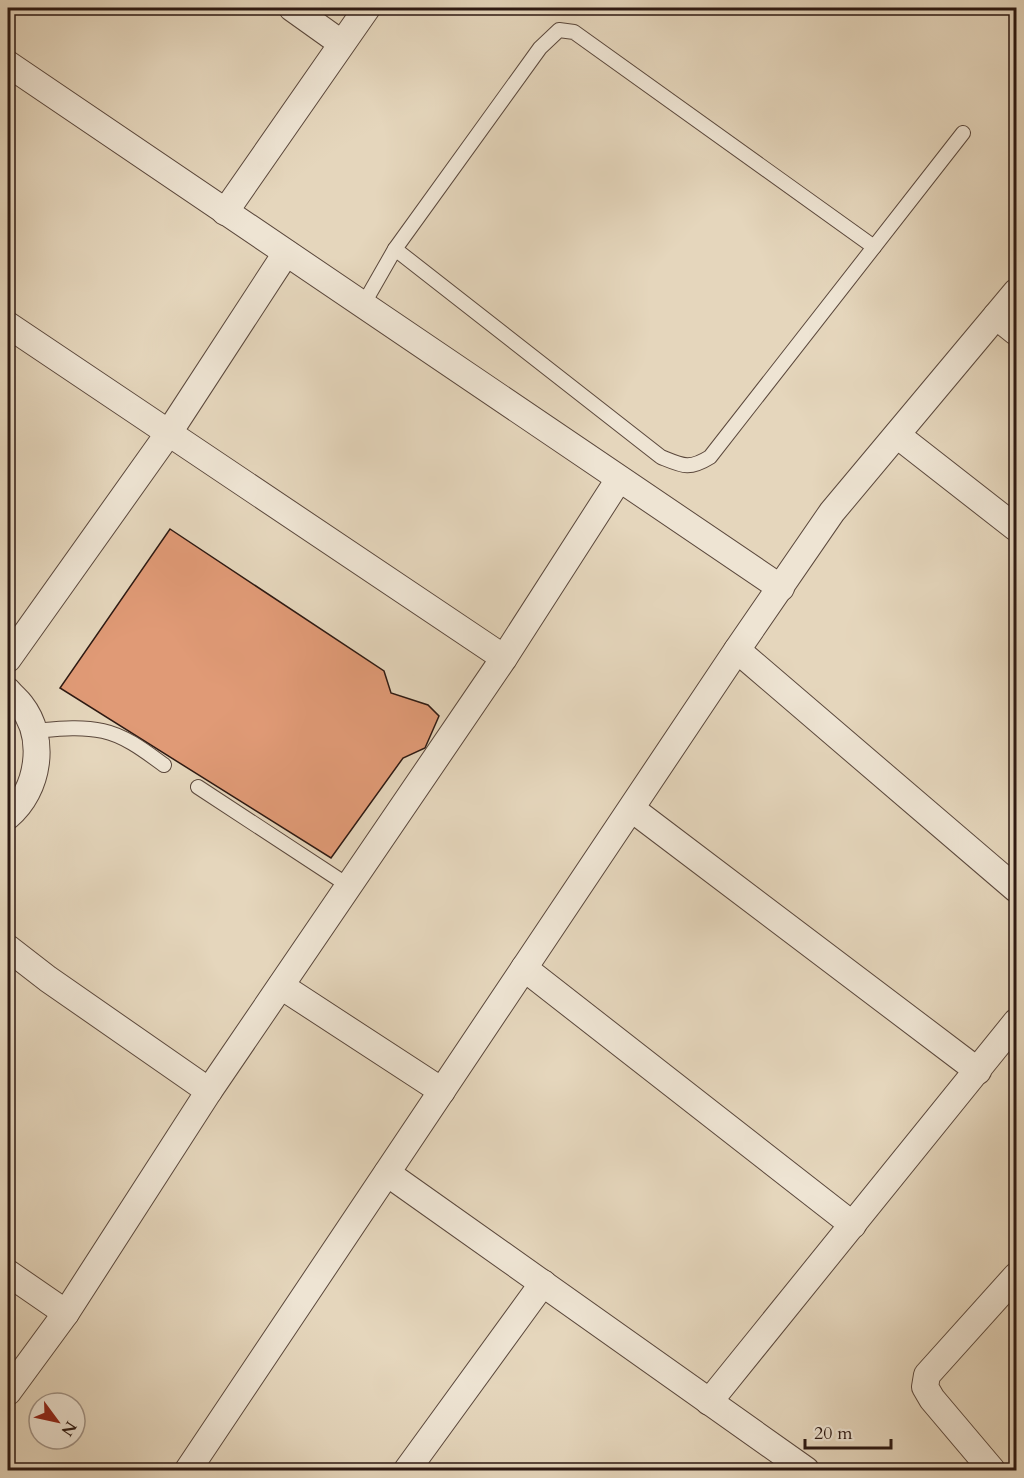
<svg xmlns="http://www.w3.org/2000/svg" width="1024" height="1478" viewBox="0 0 1024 1478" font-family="Cardo,serif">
<rect width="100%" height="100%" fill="#e5d6bc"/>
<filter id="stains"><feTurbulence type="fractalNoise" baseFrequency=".00333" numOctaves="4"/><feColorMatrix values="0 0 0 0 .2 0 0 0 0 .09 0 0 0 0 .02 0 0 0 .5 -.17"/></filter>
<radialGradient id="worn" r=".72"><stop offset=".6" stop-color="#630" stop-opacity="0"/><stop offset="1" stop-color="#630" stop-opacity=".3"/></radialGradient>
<path fill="#e09a76" stroke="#2d1912" stroke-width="1.5" d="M170,529l214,142 7,22 37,12 11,11 -14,32 -22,10 -72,100 -271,-170z"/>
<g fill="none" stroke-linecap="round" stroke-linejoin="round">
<defs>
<g id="lane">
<path d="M395,249l266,208c22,9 28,13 49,0l253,-324"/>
<path d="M363,305l32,-56 145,-201 19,-18 15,2 300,215"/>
<path d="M34,731c23,-2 46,-5 69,0 23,5 43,21 61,34"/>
<path d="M198,787l151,99"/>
</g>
<g id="street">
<path d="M292,8l49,35"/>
<path d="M8,64l773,524"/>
<path d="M225,212l142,-204"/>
<path d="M996,316l20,16"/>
<path d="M8,325l496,333 -295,433 -143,222 -58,79"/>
<path d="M897,435l119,93"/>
<path d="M737,650l279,239"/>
<path d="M504,658l115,-179"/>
<path d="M8,659l160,-225 118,-181"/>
<path d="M8,691c4,5 9,9 13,14 26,33 18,85 -13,111"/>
<path d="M632,809l346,262"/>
<path d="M8,948l40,31 161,112"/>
<path d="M524,968l329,257"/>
<path d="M281,986l161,105"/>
<path d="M387,1173l419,297"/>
<path d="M8,1273l58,40"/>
<path d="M709,1402l307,-380"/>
<path d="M188,1470l549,-820 95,-138 184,-220"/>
<path d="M407,1470l136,-187"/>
<path d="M992,1470l-60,-71 -7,-12 2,-12 89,-99"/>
</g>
</defs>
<use href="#lane" stroke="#5b483c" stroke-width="16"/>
<use href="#street" stroke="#5b483c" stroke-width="28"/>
<use href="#lane" stroke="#eee4d3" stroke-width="14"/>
<use href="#street" stroke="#eee4d3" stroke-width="26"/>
</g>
<rect width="1024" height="1478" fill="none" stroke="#e5d6bc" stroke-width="30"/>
<rect x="9" y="9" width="1006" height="1460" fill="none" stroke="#2d1912" stroke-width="3"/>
<rect x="15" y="15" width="994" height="1448" fill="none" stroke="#2d1912" stroke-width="1.5"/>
<g transform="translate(57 1421) rotate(123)"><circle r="28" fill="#eee4d3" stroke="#a19386" stroke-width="1.5"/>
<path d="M0-4.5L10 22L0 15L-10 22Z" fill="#8f2418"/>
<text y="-9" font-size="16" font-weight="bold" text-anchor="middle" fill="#2d1912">N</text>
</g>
<path d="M805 1439v9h86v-9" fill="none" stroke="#2d1912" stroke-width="3"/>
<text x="814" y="1439" font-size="18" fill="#2d1912" stroke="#eee4d3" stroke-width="4.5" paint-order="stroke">20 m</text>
<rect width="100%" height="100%" filter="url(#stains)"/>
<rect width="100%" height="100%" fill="url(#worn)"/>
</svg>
